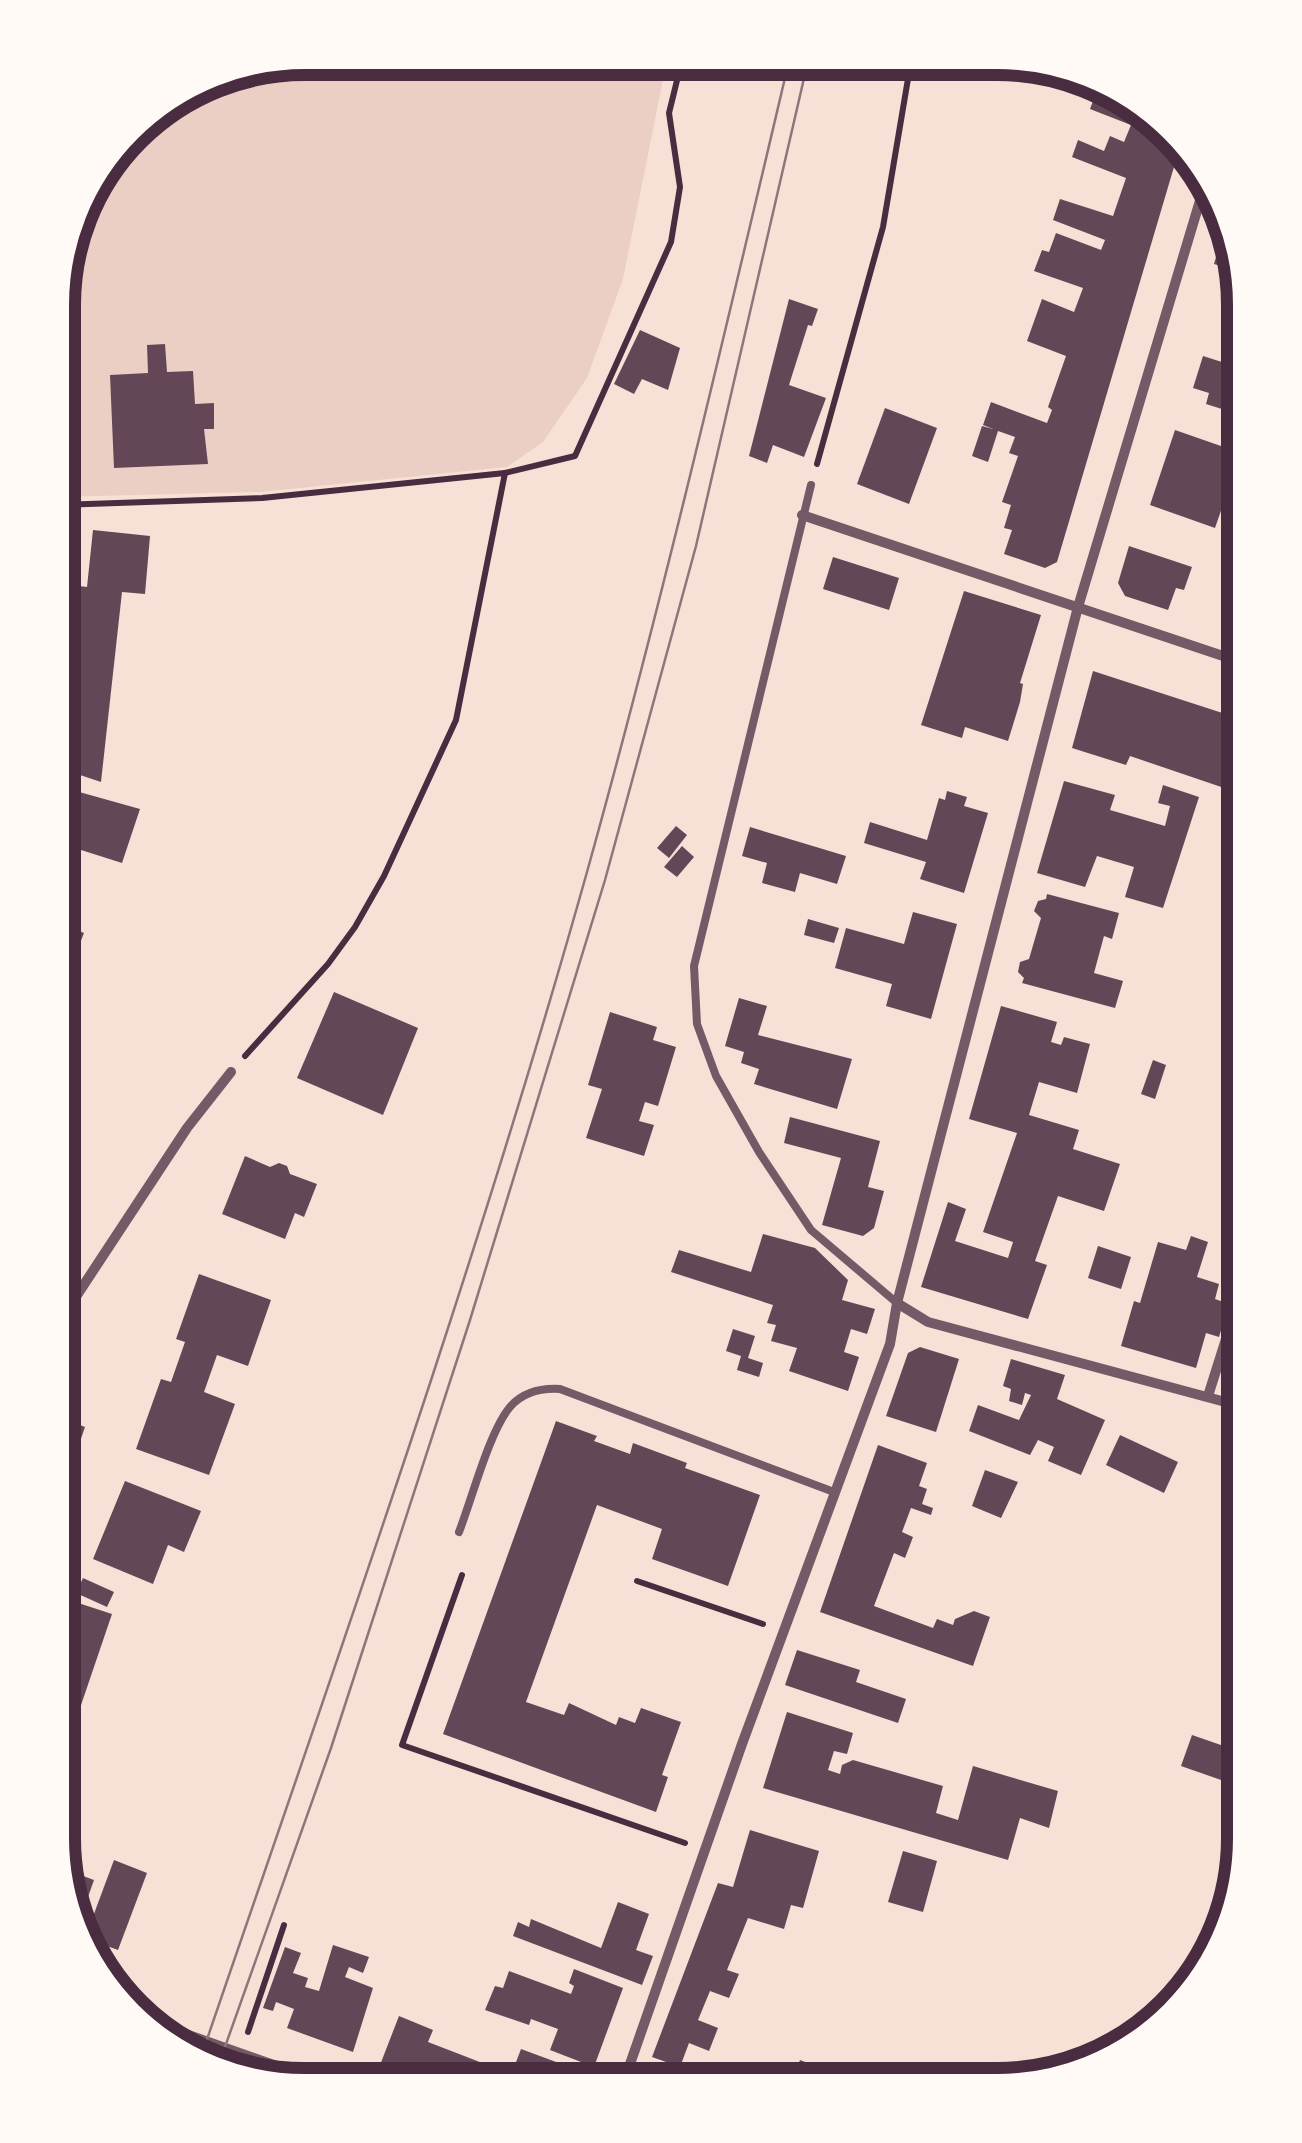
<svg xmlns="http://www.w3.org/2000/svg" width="1302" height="2143" viewBox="0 0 1302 2143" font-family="Mulish,sans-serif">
<rect width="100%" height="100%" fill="#f7e1d7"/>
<path fill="#ebcfc5" d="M305,58l362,2 -44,219 -36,99 -44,64 -36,25 -247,25 -201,5 1,-223 23,-79 59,-76 69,-43z"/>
<g fill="#644757">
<path d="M1017,62h27l104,47 31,41 -122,412 -12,6 -41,-14 8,-24 -8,-2 7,-23 -9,-3 16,-46 -9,-3 6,-16 -17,-6 -10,31 -16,-6 10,-30 11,3 -10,-4 8,-23 56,21 5,-13 -4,-3 18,-51 -39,-15 15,-42 32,13 9,-24 -49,-17 8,-21 7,2 7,-19 45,17 4,-10 -52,-20 7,-21 53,17 13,-38 -54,-21 6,-17 26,11 6,-15 14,6 7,-17 -41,-16 6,-16z"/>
<path d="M1225,227l4,1 9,43 -24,-7z"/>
<path d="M789,299l29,10 -6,17 -4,-1 -19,60 37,13 -22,59 -31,-12 -6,18 -18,-7z"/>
<path d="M640,330l40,18 -12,42 -26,-11 -8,15 -20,-10z"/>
<path d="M165,344l2,28 26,-1 2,33 19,-1v26h-10l4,35 -94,4 -4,-93 38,-2 -1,-28z"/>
<path d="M1203,356l41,13v47l-38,-12 3,-11 -16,-5z"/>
<path d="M885,408l52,20 -28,76 -52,-20z"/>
<path d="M1175,430l66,23 -26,75 -65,-23z"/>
<path d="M93,530l57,6 -5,58 -23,-2 -21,190 -33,-11 12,-120 -8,-1 7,-64 8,1z"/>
<path d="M1244,538v74l-23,-8z"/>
<path d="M1129,546l63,21 -8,23 -8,-2 -8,22 -43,-14 -7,-13z"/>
<path d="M833,557l66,21 -10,32 -66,-21z"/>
<path d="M964,591l77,24 -21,68 3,1 -3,18 -12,39 -43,-14 -3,11 -41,-13z"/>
<path d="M1093,671l151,49v92l-11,-5 3,-15 -106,-36 -4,9 -54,-17z"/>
<path d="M1064,781l51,14 -5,15 55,16 5,-20 -12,-3 5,-18 36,12 -36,111 -38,-11 9,-30 -37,-11 -12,31 -48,-14z"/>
<path d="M65,788l75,21 -18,54 -63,-20v-45z"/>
<path d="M947,791l20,6 -3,9 24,7 -24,80 -44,-14 6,-17 -62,-19 6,-21 57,18 12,-42 6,2z"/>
<path d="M676,826l11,9 -18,23 -12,-10z"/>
<path d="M750,827l96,29 -9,28 -37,-11 -5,19 -33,-9 5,-20 -25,-7z"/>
<path d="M682,846l12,11 -17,20 -13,-10z"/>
<path d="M1237,876l7,2v49l-21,-7z"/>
<path d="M1047,894l72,19 -7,26 -8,-3 -10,37 29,8 -8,27 -93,-25 2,-5 -6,-6 2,-10 9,-3 12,-41 -7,-7 4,-10 8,-2z"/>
<path d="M913,912l44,12 -26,95 -45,-13 6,-22 -57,-16 11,-40 58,16z"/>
<path d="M808,919l31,9 -5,15 -30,-8z"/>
<path d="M59,922l25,11 -17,43 -8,-4z"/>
<path d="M334,992l84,36 -35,87 -86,-37z"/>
<path d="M739,998l28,8 -9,29 94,24 -15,50 -83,-25 5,-15 -18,-6 3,-11 -19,-6z"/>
<path d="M1001,1006l56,16 -6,20 10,3 3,-8 26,7 -13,49 -38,-11 -10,33 50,15 -6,19 47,15 -16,47 -46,-15 -23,65 12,4 -19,54 -107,-32 27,-85 18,7 -11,32 53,17 5,-16 -30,-10 34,-99 -48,-14z"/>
<path d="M610,1012l47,15 -4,13 23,7 -18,59 -13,-4 -6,19 15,4 -10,31 -58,-18 16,-49 -14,-4z"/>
<path d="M1239,1030l5,2v48l-21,-8z"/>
<path d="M1153,1060l13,5 -11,34 -14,-5z"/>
<path d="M790,1117l90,24 -12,46 16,4 -10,37 -11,8 -41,-11 19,-67 -57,-15z"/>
<path d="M245,1156l25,11 9,-4 8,3 3,8 27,10 -13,33 -9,-4 -10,26 -63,-25z"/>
<path d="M763,1234l52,14 33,32 -6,20 33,9 -8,25 -16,-5 -7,23 15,5 -11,34 -59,-20 8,-23 -26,-7 5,-16 -9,-2 6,-18 -102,-33 8,-22 72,22z"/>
<path d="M1191,1236l17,6 -11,35 22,7 -4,15 14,5 -10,33 -13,-4 -10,35 -75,-22 13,-45 6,2 18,-61 28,8z"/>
<path d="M1098,1246l33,11 -10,32 -33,-11z"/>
<path d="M199,1274l72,26 -23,66 -31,-11 -13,37 31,12 -26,71 -73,-26 25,-70 10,3 14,-40 -9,-3z"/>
<path d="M733,1329l22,7 -7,22 15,5 -4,14 -22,-7 4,-14 -15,-5z"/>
<path d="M920,1347l39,12 -23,73 -50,-16 22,-63z"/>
<path d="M1011,1359l54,16 -8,24 48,21 -24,55 -33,-14 6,-14 -16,-7 -8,15 -61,-24 9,-26 41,15 12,-25 -6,-2 -3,12 -13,-4 2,-12 -8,-3z"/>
<path d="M58,1395l21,7 -7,20 13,5 -26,76z"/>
<path d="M556,1421l41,15 -3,5 36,13 3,-11 54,20 -2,5 75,27 -32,91 -76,-27 10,-30 -65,-24 -71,197 38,13 5,-12 47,22 3,-8 16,6 6,-15 40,14 -19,53 6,2 -12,35 -213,-78z"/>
<path d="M1120,1435l58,27 -14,31 -58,-28z"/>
<path d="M878,1445l49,18 -8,23 8,3 -5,15 11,4 -2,7 -20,-7 -9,24 11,5 -8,21 -11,-5 -20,53 59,22 4,-9 16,6 2,-6 19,-8 16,6 -17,49 -153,-54z"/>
<path d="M985,1470l33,12 -17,36 -29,-12z"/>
<path d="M125,1481l76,30 -17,41 -16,-7 -15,39 -60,-25z"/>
<path d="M83,1578l31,14 -7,15 -31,-14z"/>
<path d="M1244,1586v54l-18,-7z"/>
<path d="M63,1598l49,16 -33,97 -21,-7v-82z"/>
<path d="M797,1650l63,20 -4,12 50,17 -8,24 -113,-38z"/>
<path d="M787,1712l66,21 -6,21 -13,-3 -6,19 12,4 2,-9 11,-5 90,26 -7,27 22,7 15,-54 85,25 -9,37 -29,-10 -12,42 -245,-72z"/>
<path d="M1192,1735l52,18v35l-63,-22z"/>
<path d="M58,1736l10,4 -10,29z"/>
<path d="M750,1830l69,21 -16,57 -12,-3 -7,24 -36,-11 -21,52 12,4 -10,24 -19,-7 -12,29 20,8 -9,23 -20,-8 -9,24 -28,-10 66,-174 15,4z"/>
<path d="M903,1851l34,10 -14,51 -35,-10z"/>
<path d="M114,1860l33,13 -29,77 -33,-12z"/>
<path d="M64,1869l30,11 -18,51 -7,-34z"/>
<path d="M618,1902l31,12 -13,36 17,6 -11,29 -129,-49 5,-14 11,5 2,-8 70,29z"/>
<path d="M333,1945l36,12 -6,16 -14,-6 -4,10 28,11 -20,64 -66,-24 7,-19 -18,-7 -3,9 -10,-3 22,-61 16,6 -8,20 15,5 -3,9 14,4z"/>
<path d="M574,1969l49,19 -29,79 -44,-17 8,-21 -27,-10 -2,6 -44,-15 10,-24 8,2 6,-17 62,23 3,-8 -5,-3z"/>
<path d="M399,2016l34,14 -5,12 57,22 -8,20h-49l-48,-19z"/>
<path d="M521,2049l84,31 -2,4h-51l-39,-14z"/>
<path d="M800,2060l24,9 -5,16 -26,-6z"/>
<path d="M735,2062l38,14 -3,9h-43z"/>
</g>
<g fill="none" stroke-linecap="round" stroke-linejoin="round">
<g stroke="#4a2c40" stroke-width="6">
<path d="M817,464l66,-237 28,-166"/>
<path d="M59,505l203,-7 243,-25"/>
<path d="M245,1056l83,-92 27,-37 29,-51 72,-156 49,-247 70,-17 96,-214 9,-55 -11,-74 13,-53"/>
<path d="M462,1575l-60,170 283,98"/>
<path d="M637,1581l126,43"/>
<path d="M248,2032l36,-107"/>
</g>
<g stroke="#755966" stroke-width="8">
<path d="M811,485l-117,481 3,58 19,52 43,76 52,78 86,73"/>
<path d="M1236,823l8,3"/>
<path d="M459,1532c13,-33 30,-100 51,-125 13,-15 32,-19 50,-18l274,103"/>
</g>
<g stroke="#755966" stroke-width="10">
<path d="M802,515l442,148"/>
<path d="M897,1303l31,19 316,85"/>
<path d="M58,1324l129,-196 44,-56"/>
<path d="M1208,1396l36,-114"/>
<path d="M143,2019l182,64"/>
<path d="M623,2084l119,-340 148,-400 7,-41 181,-696 127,-423"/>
</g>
<g stroke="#8f747c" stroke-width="2.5">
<path d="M202,2054c134,-392 273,-783 385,-1182 75,-269 138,-540 202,-811"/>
<path d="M220,2061l111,-313 139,-428 135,-440 91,-334 112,-485"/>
</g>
</g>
<path d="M0 0H1302V2143H0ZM305 75H997A230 230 0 0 1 1227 305V1838A230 230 0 0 1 997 2068H305A230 230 0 0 1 75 1838V305A230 230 0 0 1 305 75Z" fill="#fffaf5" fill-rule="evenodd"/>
<path fill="none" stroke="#4a2c40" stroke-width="12" d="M305 75H997A230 230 0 0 1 1227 305V1838A230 230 0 0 1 997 2068H305A230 230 0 0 1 75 1838V305A230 230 0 0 1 305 75Z"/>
</svg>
